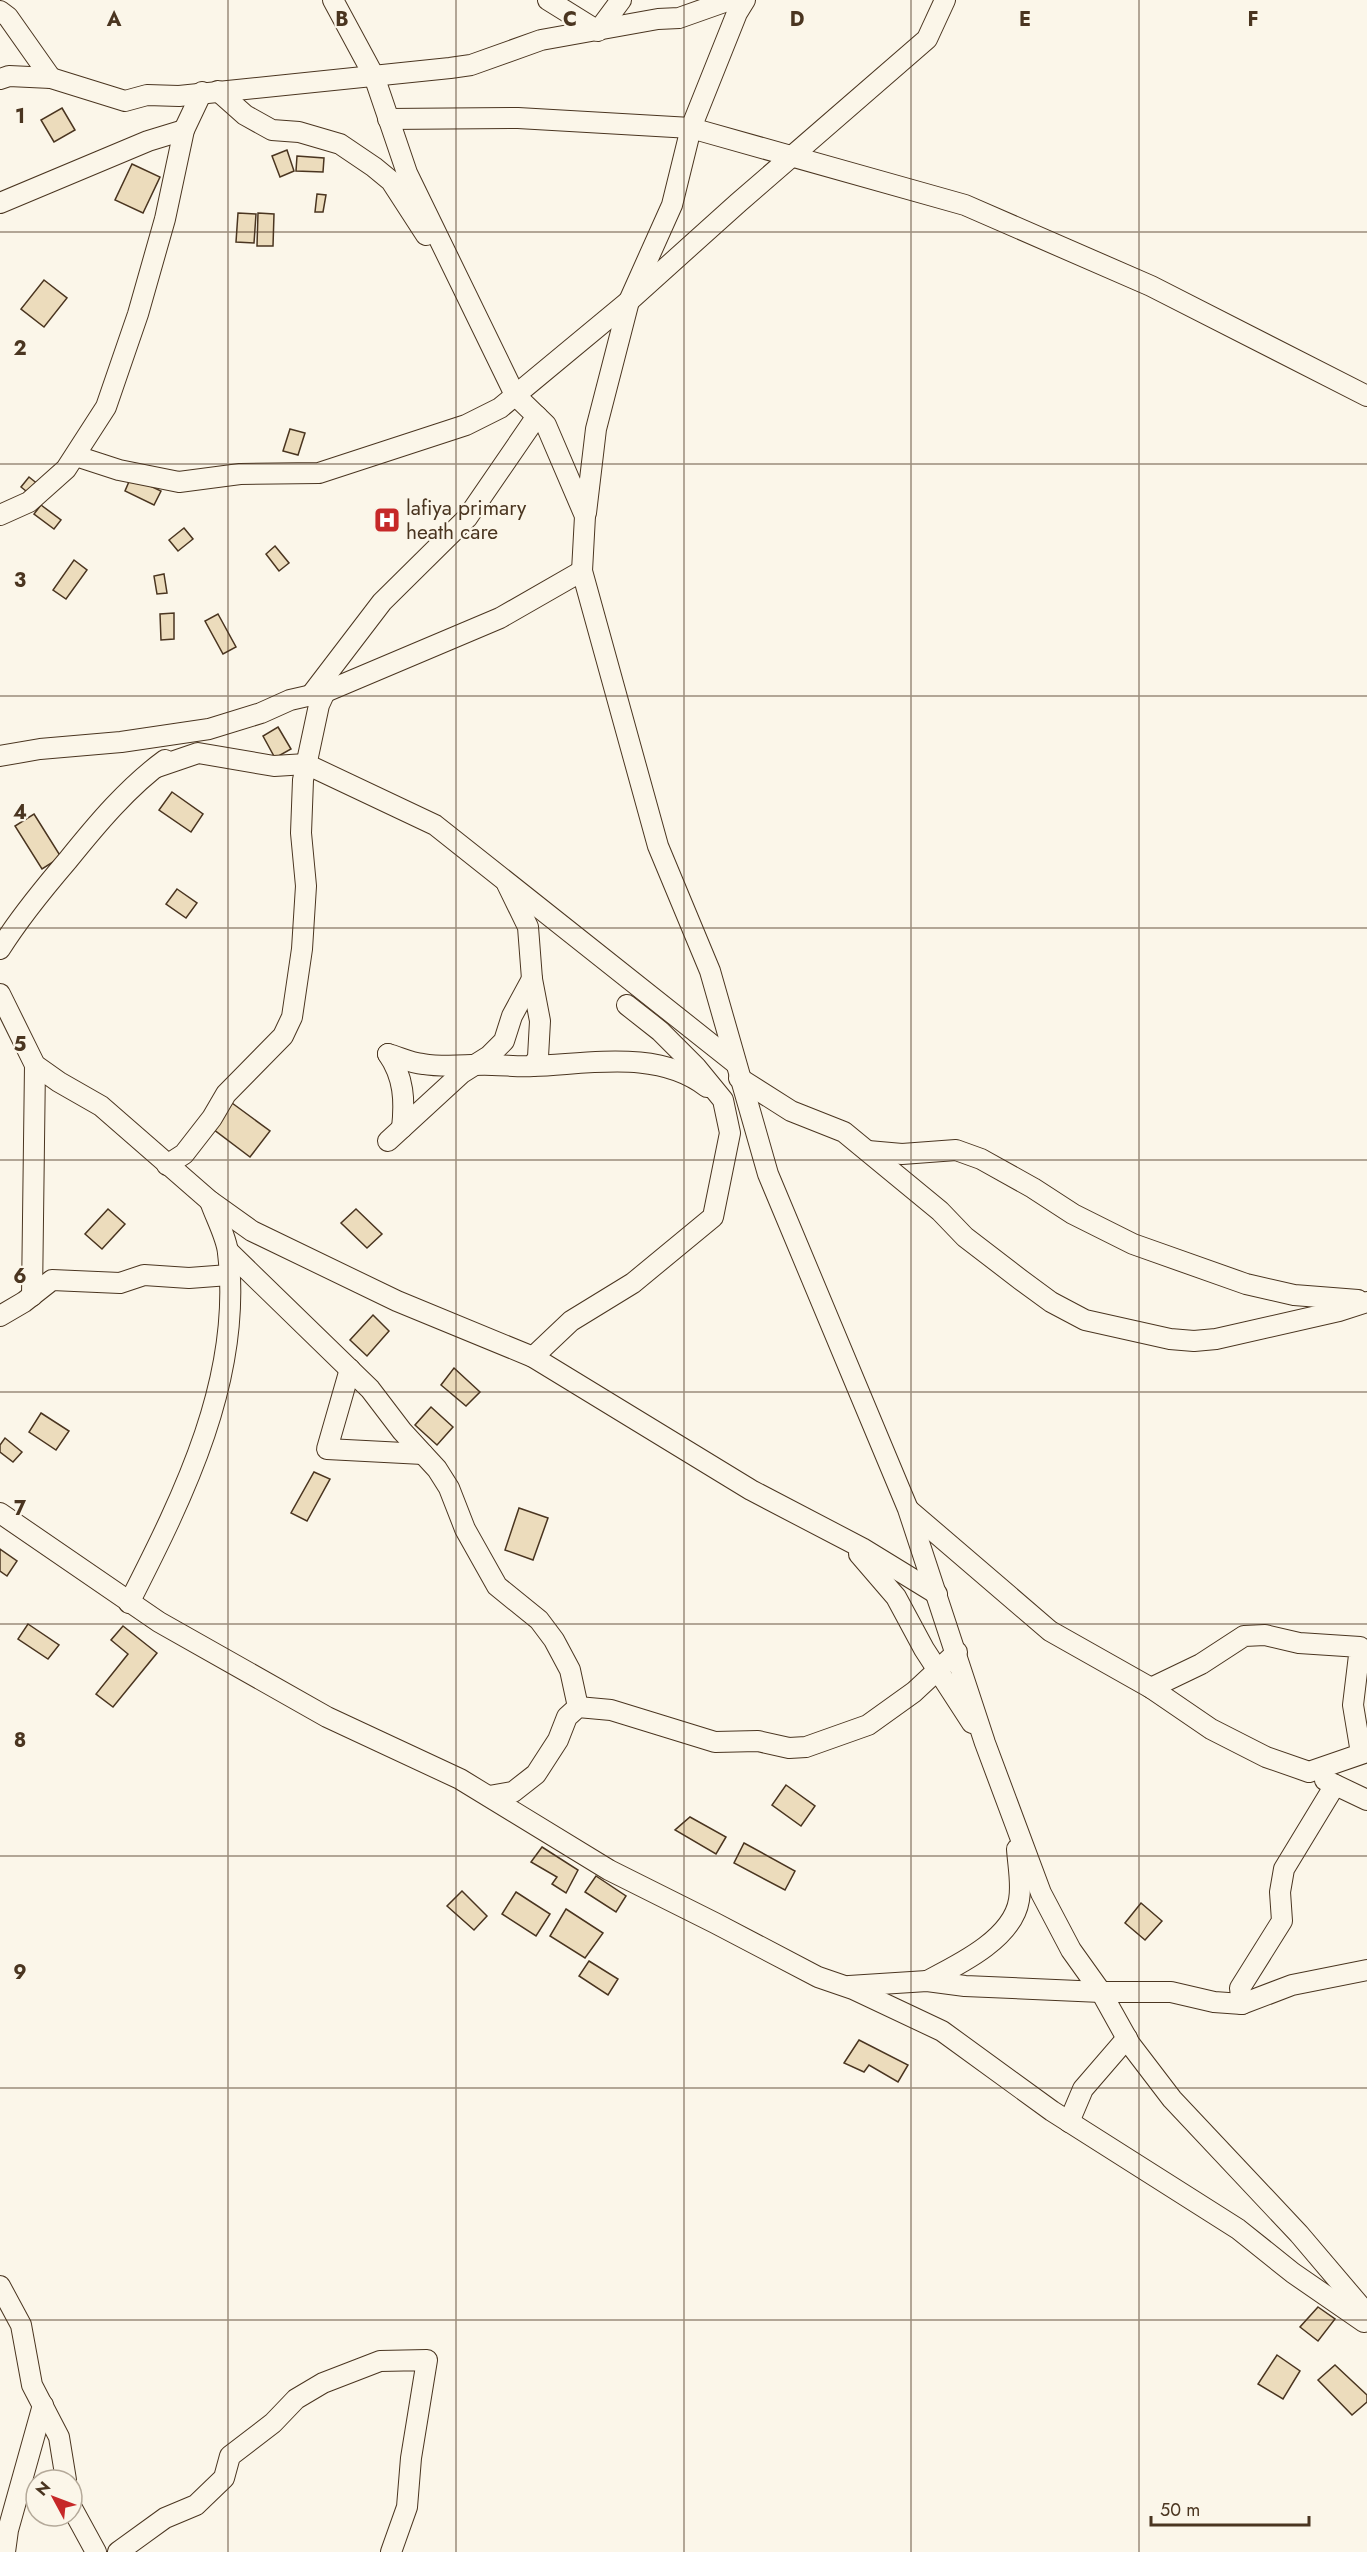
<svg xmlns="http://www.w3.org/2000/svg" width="1367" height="2552" viewBox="0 0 1367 2552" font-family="Jost,sans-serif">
<rect width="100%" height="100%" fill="#fbf6e9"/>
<g fill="#ecdcbc" stroke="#4a3520" stroke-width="1.5">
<path d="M62,108l13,22 -21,12 -13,-22z"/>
<path d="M287,150l7,21 -14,6 -8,-21z"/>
<path d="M297,156l27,2 -1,14 -27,-1z"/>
<path d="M132,164l28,13 -17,36 -28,-13z"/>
<path d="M317,194l9,1 -3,17h-8z"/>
<path d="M238,213l18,1 -2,29 -18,-1z"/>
<path d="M258,213l16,1 -1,32h-16z"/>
<path d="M44,280l23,18 -23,29 -23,-18z"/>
<path d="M290,429l15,4 -7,22 -15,-4z"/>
<path d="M29,477l10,8 -8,10 -10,-8z"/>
<path d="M131,477l30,14 -7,14 -29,-14z"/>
<path d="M41,505l20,15 -7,9 -20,-15z"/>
<path d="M184,528l9,11 -15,12 -9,-11z"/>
<path d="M275,546l14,17 -10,8 -13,-17z"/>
<path d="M74,560l13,10 -21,29 -13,-9z"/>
<path d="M164,574l3,19 -10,1 -3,-18z"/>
<path d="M174,613v26l-13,1 -1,-26z"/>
<path d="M218,614l18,33 -13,7 -18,-33z"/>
<path d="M278,727l13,22 -16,9 -12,-22z"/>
<path d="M172,792l31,22 -12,18 -32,-22z"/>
<path d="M34,814l27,43 -19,12 -27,-43z"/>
<path d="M177,889l20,14 -11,15 -20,-14z"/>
<path d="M232,1103l38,28 -20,26 -37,-28z"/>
<path d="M108,1209l17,15 -23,25 -17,-15z"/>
<path d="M356,1209l26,25 -15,14 -26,-25z"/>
<path d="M373,1315l16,16 -22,25 -17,-16z"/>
<path d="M454,1368l26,24 -14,14 -25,-21z"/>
<path d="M431,1407l22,20 -16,18 -22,-20z"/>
<path d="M41,1413l28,18 -13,19 -27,-18z"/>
<path d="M5,1438l17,14 -9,10 -13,-10v-7z"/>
<path d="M314,1472l16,7 -23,42 -16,-8z"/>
<path d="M519,1508l29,10 -15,42 -28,-10z"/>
<path d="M0,1549l17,12 -10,15 -7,-5z"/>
<path d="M28,1624l31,21 -11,14 -30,-20z"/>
<path d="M123,1626l34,27 -44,54 -17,-13 32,-40 -17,-14z"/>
<path d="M786,1785l29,21 -14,20 -29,-21z"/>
<path d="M690,1817l36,20 -10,17 -41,-24z"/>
<path d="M744,1843l51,28 -10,19 -51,-27z"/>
<path d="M542,1847l36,23 -12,23 -14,-9 5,-7 -26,-15z"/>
<path d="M596,1876l30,20 -10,16 -31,-20z"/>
<path d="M462,1891l25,25 -13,14 -27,-24z"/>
<path d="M516,1892l34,22 -14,22 -34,-22z"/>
<path d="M1141,1903l21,18 -17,19 -20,-17z"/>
<path d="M566,1909l37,24 -18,25 -35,-22z"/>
<path d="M589,1961l29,18 -10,16 -29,-19z"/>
<path d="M859,2040l49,25 -10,17 -29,-17 -5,7 -20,-9z"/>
<path d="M1318,2307l17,12 -17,22 -18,-14z"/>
<path d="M1277,2355l23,16 -17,28 -25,-15z"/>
<path d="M1335,2365l32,30v7l-15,13 -34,-35z"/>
</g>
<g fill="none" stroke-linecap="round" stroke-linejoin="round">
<defs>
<g id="street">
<path d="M333,0l41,76 33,97 108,222 31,30 39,91 -3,55 76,275 52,125 58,203 140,335 77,234 56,150 30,57 30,42 29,52 42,55 127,135 68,80"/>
<path d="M548,0l50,31 23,-31"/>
<path d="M0,11l8,6 43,61"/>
<path d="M0,79l9,-3 42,2 74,23 22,-6 32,1 271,-28 21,-3 70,-25 117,-21 21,-1 51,-18"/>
<path d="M218,91l27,24 27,15 27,2 41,12 34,23 17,14 35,54"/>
<path d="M388,119l130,-1 173,10 274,77 186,81 216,110"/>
<path d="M0,203l148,-62 36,-11"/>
<path d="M76,456l43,14 60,12 61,-8 79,-1 147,-48 34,-17 129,-107 109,-98 189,-164 18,-39"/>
<path d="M586,513l10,-84 33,-128 43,-96 19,-77 46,-115 8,-13"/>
<path d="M0,515l29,-13 37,-33 40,-62 32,-93 27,-95 19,-89 18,-38"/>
<path d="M311,695l71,-93 85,-84 70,-102"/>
<path d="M0,756l40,-7 81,-7 88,-13 52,-16 29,-13 35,-8 175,-74 82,-47"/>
<path d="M157,767l41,-14 76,13 32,-2 129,61 300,238"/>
<path d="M507,884l21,43 4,52 8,42 -2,36 -5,9"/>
<path d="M0,949c20,-32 44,-61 68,-89 29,-36 60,-73 97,-100"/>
<path d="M0,994l35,71 24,17 42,24 109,95 42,30 145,70 136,56 218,133 111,58 75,46"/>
<path d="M388,1054c11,3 23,9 35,10 23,4 46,0 69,1 13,0 27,2 41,1 56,-2 125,-17 174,21"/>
<path d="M388,1054c16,23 17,47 14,74"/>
<path d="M739,1078l52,33 53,21 96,79 25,26 56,43 30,22 34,18 85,19 24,2 22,-2 123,-28 28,-9"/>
<path d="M388,1141l74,-68 27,-17 15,-15 8,-25 20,-37"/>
<path d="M868,1151l34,3 54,-4 25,9 52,29 40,26 60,30 113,40 48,11 64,5"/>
<path d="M167,1165l17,-11 28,-36 14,-24 57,-58 9,-19 10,-68 4,-63 -5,-53 2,-53 16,-75 6,-13"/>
<path d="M228,1251l142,138 32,42 35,38 12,19 16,41 32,57 42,34 15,20 16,30 8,37"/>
<path d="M32,1296l3,-231"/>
<path d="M0,1316l24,-14 28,-22 68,3 24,-8 45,3 40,-3"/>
<path d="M533,1357l38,-36 62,-38 80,-66 17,-84 -7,-33 -27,-33 -36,-36 -33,-26"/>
<path d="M350,1369l-23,80 96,5"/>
<path d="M909,1510l141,121 101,57 60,41 55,28 43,15 58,-20"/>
<path d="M0,1513l159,109 168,95 133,62 149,91 106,53 103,54 35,12 89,42 110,80 186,118 55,44 71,49"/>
<path d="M859,1554l37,43 28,52 48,74"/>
<path d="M129,1603c55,-108 114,-226 99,-350 -1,-15 -13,-37 -18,-52"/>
<path d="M1151,1688l50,-24 43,-28 21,-1 34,8 61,4 -7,58 8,48"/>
<path d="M1325,1780l42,20"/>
<path d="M489,1796l24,-4 23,-18 22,-34 9,-23 11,-10 33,3 104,32 43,-1 31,7 17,-1 62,-22 46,-33 43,-40"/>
<path d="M927,1981c31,-16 86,-42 92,-81 3,-16 -1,-35 -2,-51"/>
<path d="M849,1986l78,-5 38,5 136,6h70l43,10 28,2 50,-19 75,-15"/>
<path d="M1242,2004l-2,-16 42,-67 -2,-29 4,-23 51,-84"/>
<path d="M1069,2122l14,-33 44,-51"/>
<path d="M0,2286l21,39 11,60 27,52 7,43"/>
<path d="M72,2508l24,44"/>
<path d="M5,2552l3,-22 35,-125"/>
<path d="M118,2552l47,-34 31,-13 28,-27 6,-22 43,-33 23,-24 27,-16 57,-22 47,-1 -16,98 -4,49 -16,45"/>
</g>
</defs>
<use href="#street" stroke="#4a3520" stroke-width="22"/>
<use href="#street" stroke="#fbf6e9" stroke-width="20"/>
</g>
<path fill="none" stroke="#4a3520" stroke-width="1.5" stroke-opacity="0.55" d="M228,0v2552M456,0v2552M684,0v2552M911,0v2552M1139,0v2552M0,232h1367M0,464h1367M0,696h1367M0,928h1367M0,1160h1367M0,1392h1367M0,1624h1367M0,1856h1367M0,2088h1367M0,2320h1367"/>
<defs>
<symbol id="hospital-square" viewBox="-11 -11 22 22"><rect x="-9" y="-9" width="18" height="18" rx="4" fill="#c62828" stroke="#fbf6e9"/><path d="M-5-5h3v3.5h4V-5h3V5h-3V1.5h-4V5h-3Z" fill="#fff"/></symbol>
</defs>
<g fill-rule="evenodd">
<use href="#hospital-square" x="372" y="505" width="30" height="30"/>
</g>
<g text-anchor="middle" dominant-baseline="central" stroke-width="4.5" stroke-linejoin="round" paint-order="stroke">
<g font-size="21" fill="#4a3520" stroke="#fbf6e9" text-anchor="start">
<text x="406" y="508">lafiya primary<tspan x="406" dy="24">heath care</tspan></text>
</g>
</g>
<g font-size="20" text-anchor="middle" font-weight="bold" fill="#4a3520" stroke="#fbf6e9" stroke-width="4.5" stroke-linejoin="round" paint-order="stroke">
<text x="114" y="26">A</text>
<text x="342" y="26">B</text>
<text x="570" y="26">C</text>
<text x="797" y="26">D</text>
<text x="1025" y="26">E</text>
<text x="1253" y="26">F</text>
<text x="20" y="123">1</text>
<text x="20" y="355">2</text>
<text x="20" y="587">3</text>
<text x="20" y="819">4</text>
<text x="20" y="1051">5</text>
<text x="20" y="1283">6</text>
<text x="20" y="1515">7</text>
<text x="20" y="1747">8</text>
<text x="20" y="1979">9</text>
</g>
<g transform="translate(54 2498) rotate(311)"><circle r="28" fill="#fbf6e9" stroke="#b4a999" stroke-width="1.5"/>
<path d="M0-4.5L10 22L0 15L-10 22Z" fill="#c62828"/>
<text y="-9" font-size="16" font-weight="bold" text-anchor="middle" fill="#4a3520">N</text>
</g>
<path d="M1151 2516v9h158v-9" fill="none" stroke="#4a3520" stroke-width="3"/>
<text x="1160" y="2516" font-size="18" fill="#4a3520" stroke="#fbf6e9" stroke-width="4.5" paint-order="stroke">50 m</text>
</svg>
